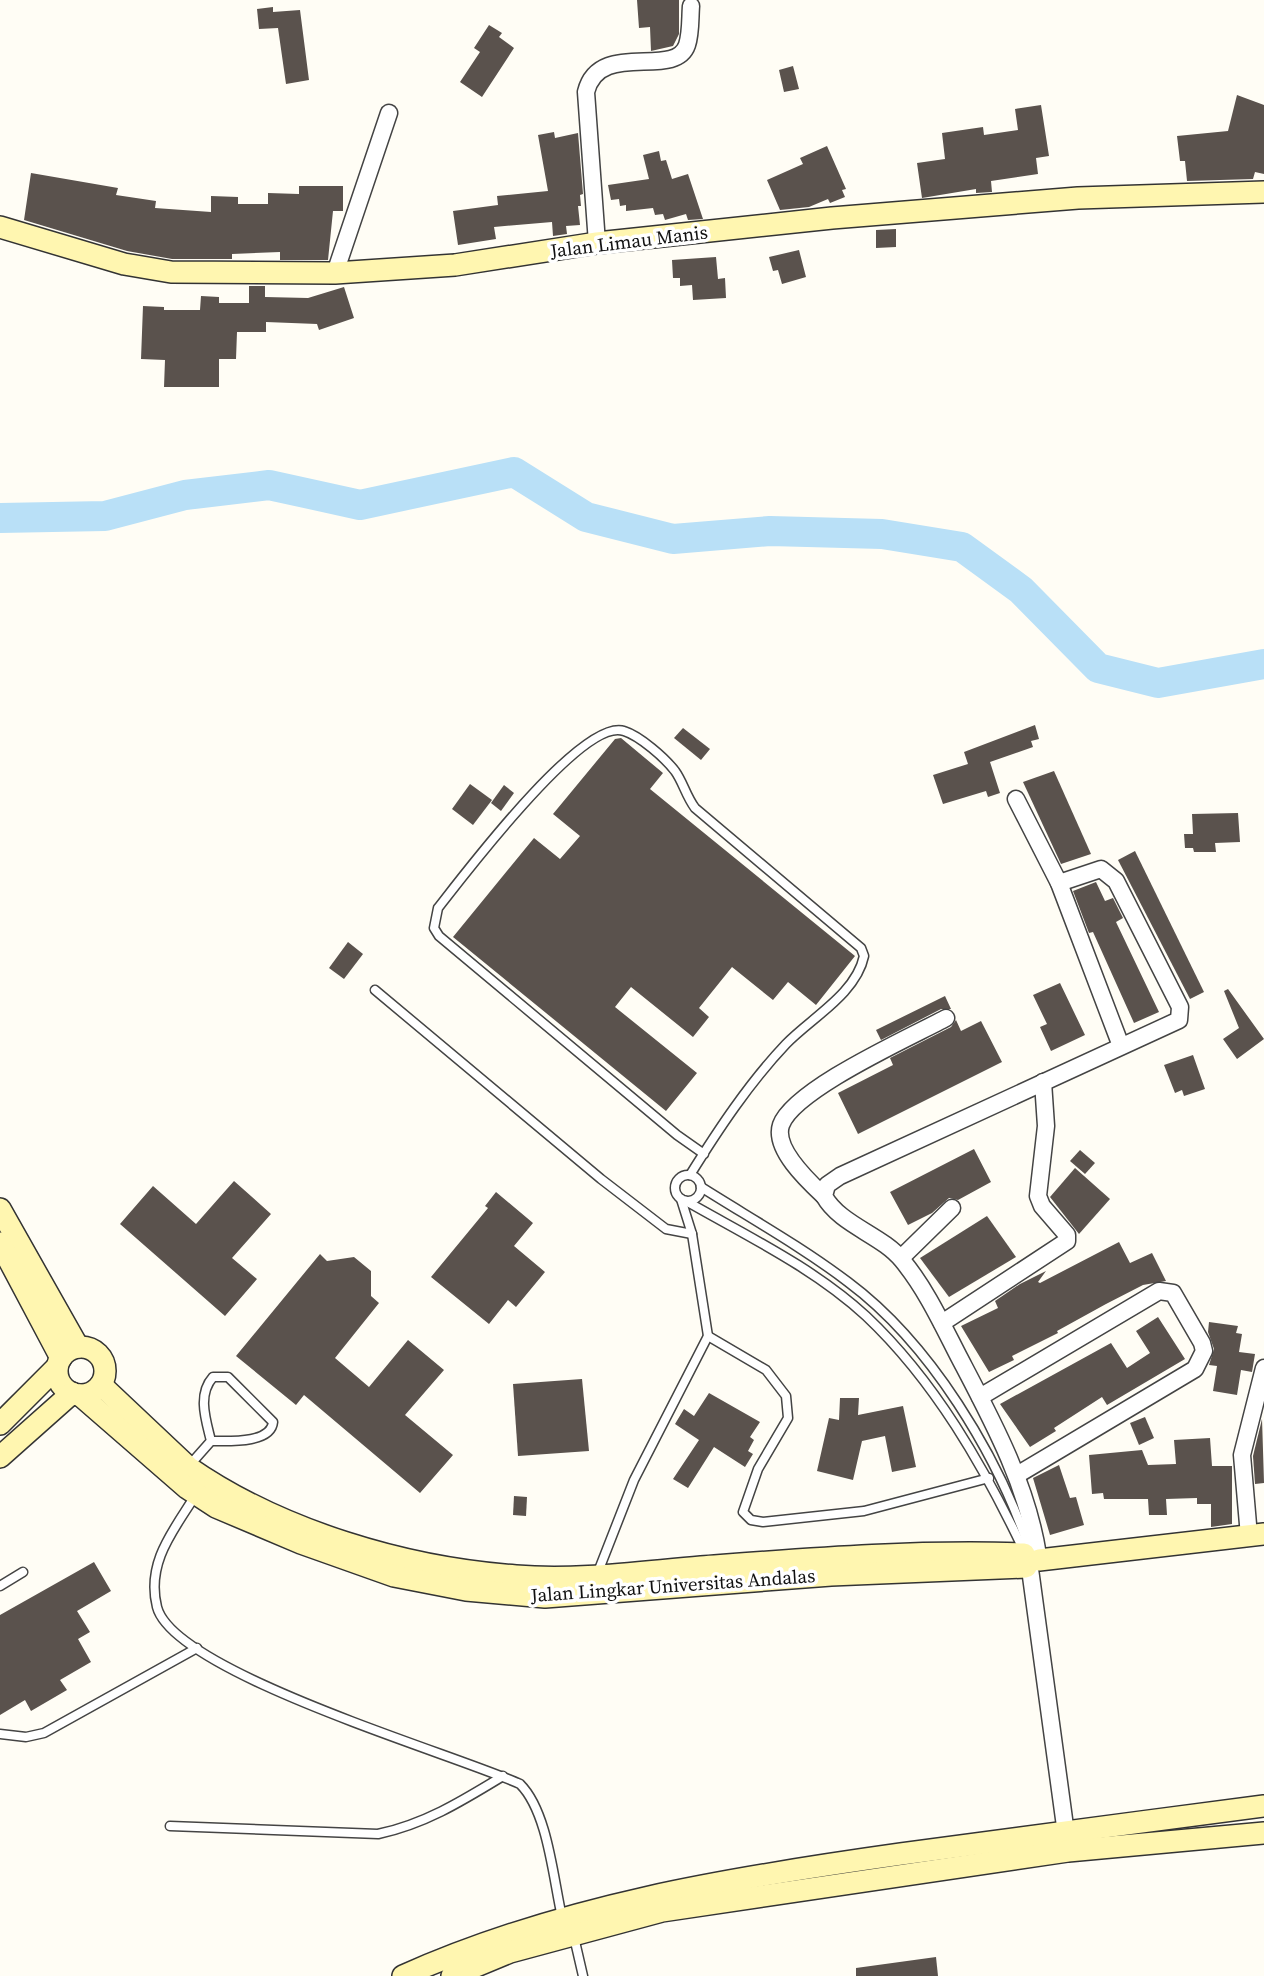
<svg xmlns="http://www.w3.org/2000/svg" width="1264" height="1976" viewBox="0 0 1264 1976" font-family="'Source Serif 4',serif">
<rect width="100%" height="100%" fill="#fffdf5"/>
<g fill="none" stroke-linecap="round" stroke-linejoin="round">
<path stroke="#b9e0f7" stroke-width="30" d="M0,518l105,-2 80,-21 84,-10 91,20 154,-33 72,45 87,22 97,-8 112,3 80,13 59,43 77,78 60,15 106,-19"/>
</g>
<g fill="#5a524d">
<path d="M637,0h42v34l-6,12 -22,5 -1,-24 -11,1z"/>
<path d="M273,7v5l27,-2 9,70 -23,4 -8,-56 -19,1 -2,-20z"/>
<path d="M489,25l13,8 -3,4 15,11 -32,49 -22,-15 20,-30 -6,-4z"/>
<path d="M793,66l6,23 -15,3 -5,-22z"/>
<path d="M1237,95l27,10v69l-9,-2 -2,7 -66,2 -2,-20h-5l-3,-25 51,-5z"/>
<path d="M1041,105l8,51 -13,2 2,16 -47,7 1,11 -16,1v-4l-54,9 -5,-35 28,-4 -3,-26 41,-6 1,8 34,-5 -3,-21z"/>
<path d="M554,132l1,6 23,-5 5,61 -3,1 1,11h-3l2,19 -14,1 1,8 -14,2 -1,-14 -58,5 2,12 -38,6 -5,-34 45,-6 -1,-9 51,-5 -10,-56z"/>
<path d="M827,146l19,43 -4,1 3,7 -15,6 -2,-4 -19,8 -29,3 -13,-30 36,-16 -3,-6z"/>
<path d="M659,151l2,10 5,-1 6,19 16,-5 15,45 -15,1 -2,-6 -21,6 -2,-6 -8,1 -2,-7 -27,3v-6l-6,1 -1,-7 -8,1 -3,-15 41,-6 -6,-24z"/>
<path d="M31,173l87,15 -2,7 40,6 -1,7 56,4v-16l27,1v7h30v-11l31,1v-8h44v25h-10l-5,49h-48v-8l-48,2v5h-60l-45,-8 -103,-31z"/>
<path d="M896,229v18l-20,1v-18z"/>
<path d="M799,250l7,27 -24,7 -4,-14 -5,1 -4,-14z"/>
<path d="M716,257l2,22 7,-1 1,20 -33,2 -1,-15 -12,1v-8h-7l-1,-18z"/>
<path d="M249,286h16v11l43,1 36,-11 10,31 -35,12 -2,-6 -51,-2v10h-29l-1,27h-17v28h-55l1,-27 -24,-1 2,-53 21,1v3h36l1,-14 18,1v6h30z"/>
<path d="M1035,725l4,14 -8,2 2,6 -43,15 10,31 -12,4 -2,-6 -43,13 -10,-29 35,-11 -4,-12z"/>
<path d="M683,728l27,21 -9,11 -27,-22z"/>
<path d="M621,738l42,35 -13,16 205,167 -39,49 -28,-23 -15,18 -41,-33 -33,41 10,9 -16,20 -62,-50 -16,20 82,66 -31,38 -213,-174 81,-99 26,21 20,-23 -27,-22 62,-75z"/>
<path d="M1054,771l37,83 -30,10 -38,-82z"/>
<path d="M470,784l22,16 -19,25 -21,-16z"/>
<path d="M504,785l10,8 -13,18 -10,-8z"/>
<path d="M1238,813l2,29 -25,1 1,9h-22l-1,-4h-8l-1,-14h9l-1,-20z"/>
<path d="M1135,851l69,141 -14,7 -72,-139z"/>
<path d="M1096,882l9,19 8,-3 10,20 -7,4 43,90 -25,11 -41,-91 -4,1 -16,-42z"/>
<path d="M348,942l15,12 -19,25 -15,-11z"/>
<path d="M1060,983l25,52 -34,16 -11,-24 7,-3 -14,-29z"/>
<path d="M1228,989l36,50 -27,20 -14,-20 16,-11 -15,-37z"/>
<path d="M945,996l6,13h-10l-60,31 -5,-10z"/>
<path d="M956,1020l5,11 20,-10 21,41 -144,72 -20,-41 55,-28 -3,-7 61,-31z"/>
<path d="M1193,1055l12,34 -21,7 -2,-6 -7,3 -11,-28z"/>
<path d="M974,1149l17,33 -33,18 -9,-2 -17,15 -24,12 -18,-33z"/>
<path d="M1080,1150l15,13 -10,11 -15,-13z"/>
<path d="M1075,1168l35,31 -31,35 -29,-37z"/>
<path d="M234,1181l37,33 -39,44 25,21 -32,37 -105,-92 33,-38 43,38z"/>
<path d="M496,1192l37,31 -19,23 31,26 -29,35 -8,-7 -19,24 -58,-47 57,-69 -3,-2z"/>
<path d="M987,1216l29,41 -67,40 -29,-39z"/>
<path d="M1119,1242l11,21 22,-10 14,28 -23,4 -37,19 -49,27 1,2 -46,23 2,4 -25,12 -28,-46 37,-18 -3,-7 25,-17 26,-13 -8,11 2,1z"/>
<path d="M320,1254l7,7 27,-4 17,14v25l8,7 -44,55 34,29 39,-47 36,30 -39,45 48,40 -33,38 -116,-98 -8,10 -60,-49z"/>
<path d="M1158,1317l27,42 -78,46 -5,-8 -48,31 2,3 -26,16 -30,-43 111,-61 16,25 23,-15 -14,-22z"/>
<path d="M1209,1322l29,4 -2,7 6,1 -3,18 16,2 -3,18 -11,-2 -4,25 -24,-4 4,-25 -8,-1 5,-16 -6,-17z"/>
<path d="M582,1379l7,72 -71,5 -5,-72z"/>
<path d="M709,1393l51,29 -10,15 4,3 -6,11 5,3 -8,13 -31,-20 -26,41 -15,-9 26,-39 -24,-16 9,-15 10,7z"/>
<path d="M840,1398h19l-1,17 45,-9 13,61 -24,5 -7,-36 -23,5 -9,39 -36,-9 12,-53 10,2z"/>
<path d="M1145,1417l9,21 -15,7 -9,-22z"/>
<path d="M1262,1419l2,64 -9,1 -2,-28z"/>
<path d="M1210,1438l2,28h20v58l-21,3v-23h-14v-6l-31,1 1,16h-18l-1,-16h-44l-1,-6 -11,1 -3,-39 53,-5 6,15 28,-1 -2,-24z"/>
<path d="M1059,1465l11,33 6,-1 8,28 -34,10 -17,-57z"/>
<path d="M514,1496l13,1 -1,19 -13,-1z"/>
<path d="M94,1562l17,29 -34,20 13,21 -12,7 13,23 -31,18 7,10 -36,21 -6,-11 -25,15v-100z"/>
<path d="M936,1957l2,19h-82v-8z"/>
</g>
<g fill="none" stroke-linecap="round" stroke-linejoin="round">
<defs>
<g id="lane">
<path d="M375,990l226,189 65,50 26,5"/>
<path d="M690,1175c28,-45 59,-92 96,-131 25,-26 70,-50 78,-88l-3,-8 -166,-140c-9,-12 -12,-26 -20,-37 -10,-13 -35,-35 -51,-40 -41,-14 -160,144 -186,177l-4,20 5,8 238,199 27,19"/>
<circle cx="688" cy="1188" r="13"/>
<path d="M701,1187c49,31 101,60 147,95 82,61 150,173 182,269"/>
<path d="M686,1201c61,35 128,67 180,115 69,65 118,151 158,235"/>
<path d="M708,1336l58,34 20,26 2,22 -30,51 -15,43 8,8 12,2 101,-11 125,-33"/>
<path d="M188,1467l23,-26c16,0 60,3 62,-19l-45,-45h-15c-16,18 -7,43 -2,64"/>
<path d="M195,1496c-22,35 -49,67 -38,111 17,66 297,147 363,177 28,28 33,94 42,133"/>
<path d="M598,1572l36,-92 74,-144 -16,-102 -11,-35"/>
<path d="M0,1586l23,-14"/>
<path d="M0,1734l26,3 18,-4 153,-85"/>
<path d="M170,1826l208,8c47,-10 84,-33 125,-58"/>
<path d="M574,1937l9,39"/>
</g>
<g id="street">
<path d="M597,243l-11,-151c13,-53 89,-12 101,-47 4,-12 3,-27 4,-39"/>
<path d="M335,273l54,-160"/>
<path d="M1016,799l43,84 62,163"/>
<path d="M824,1196c-15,-14 -51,-47 -43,-71 13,-36 130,-88 165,-107"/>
<path d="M901,1258l51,-50"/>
<path d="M942,1323l125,-82v-6l-25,-29 -4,-10 8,-70 -3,-44"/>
<path d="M980,1397l179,-106 14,2 29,50 2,8 -9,18 -178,106"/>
<path d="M1249,1536l-7,-81 22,-87"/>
<path d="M1038,1555c-11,-71 -46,-135 -79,-198 -17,-33 -33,-68 -57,-97 -20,-25 -62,-35 -78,-64l3,-11 13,-9 339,-156 1,-13 -64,-126 -15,-12 -42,14"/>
<path d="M1030,1569l37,272"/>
</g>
<g id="secondary">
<path d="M0,227l124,37 47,8 164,1 120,-8 142,-22 235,-25 246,-20 186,-6"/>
<path d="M0,1209l78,138"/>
<path d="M0,1243l61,115"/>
<circle cx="81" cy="1371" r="24"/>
<path d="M101,1385l87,82c92,64 217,101 328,109 61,5 124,-4 185,-9 107,-8 216,-17 323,-13"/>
<path d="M80,1395l107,93 29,19 85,36 93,33 72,14 79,7 286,-22 195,-8"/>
<path d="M0,1424l57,-57"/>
<path d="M0,1457l72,-64"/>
<path d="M1039,1560l225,-26"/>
<path d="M403,1976c159,-71 327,-98 498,-122 121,-17 242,-32 363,-48"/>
<path d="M452,1976l58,-24 152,-41 406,-60 196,-18"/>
</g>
</defs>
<use href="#lane" stroke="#444" stroke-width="11"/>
<use href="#street" stroke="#444" stroke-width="19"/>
<use href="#secondary" stroke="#333" stroke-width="24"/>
<use href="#lane" stroke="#fff" stroke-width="8"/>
<use href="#street" stroke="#fff" stroke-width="16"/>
<use href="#secondary" stroke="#fff6b0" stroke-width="21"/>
</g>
<g text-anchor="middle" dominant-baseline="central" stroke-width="7" stroke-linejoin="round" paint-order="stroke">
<g font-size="19" fill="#111" stroke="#fff">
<text transform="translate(629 241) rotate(-7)">Jalan Limau Manis</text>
<text transform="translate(673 1585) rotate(-4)">Jalan Lingkar Universitas Andalas</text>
</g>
</g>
</svg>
